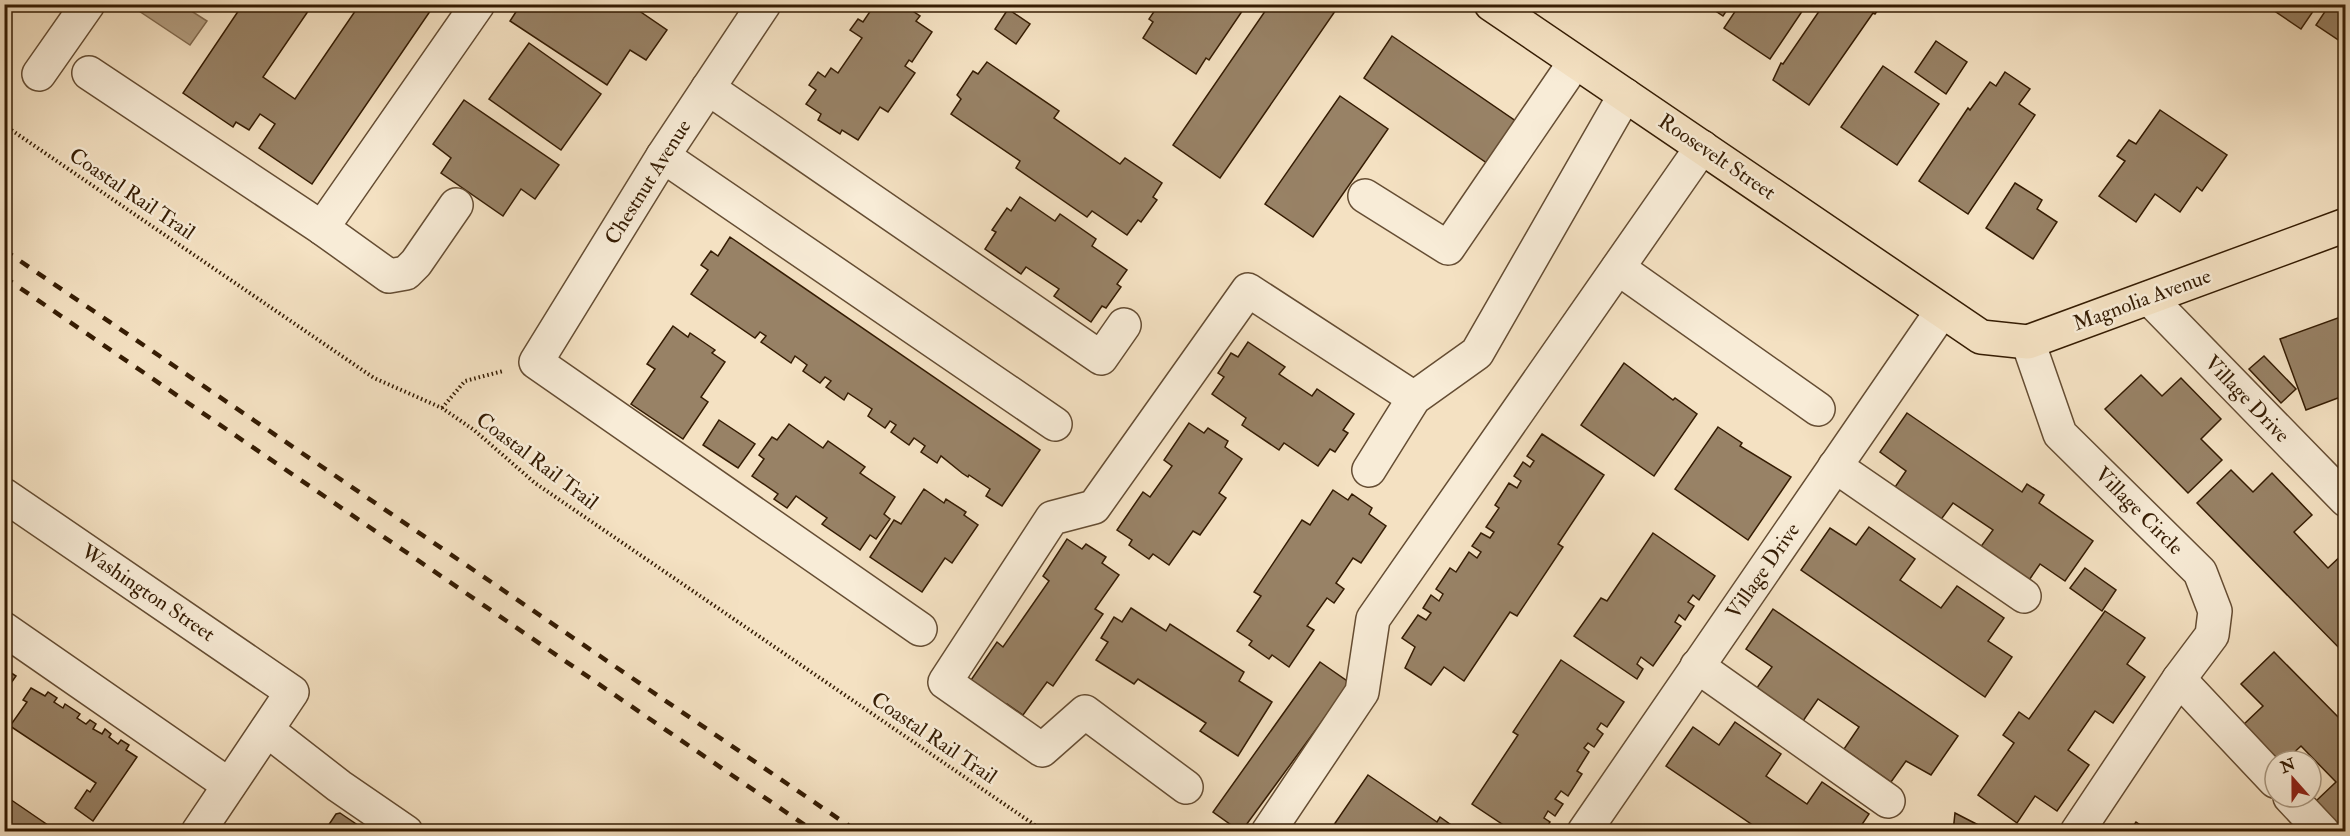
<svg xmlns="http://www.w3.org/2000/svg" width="2350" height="836" viewBox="0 0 2350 836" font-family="'IM FELL Double Pica',serif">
<rect width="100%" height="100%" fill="#f4e1c2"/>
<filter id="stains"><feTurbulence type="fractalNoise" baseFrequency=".00333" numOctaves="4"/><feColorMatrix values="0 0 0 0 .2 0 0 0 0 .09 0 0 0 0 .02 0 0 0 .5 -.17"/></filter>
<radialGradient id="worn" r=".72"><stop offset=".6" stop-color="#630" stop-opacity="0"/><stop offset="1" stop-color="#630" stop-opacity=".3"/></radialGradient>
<path fill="#b39e81" stroke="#816a4f" stroke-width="1.5" d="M130,5h52l25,16 -17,24z"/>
<g fill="#988266" stroke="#351c03" stroke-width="1.5">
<path d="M243,4h70l-50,73 32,22 65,-95h75l-123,180 -53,-36 16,-24 -15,-10 -11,16 -13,-8 -3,5 -50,-34z"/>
<path d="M521,4h108l38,26 -21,30 -16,-10 -23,35 -97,-64z"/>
<path d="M875,4l21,3 6,-3 18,12 -4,5 16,11 -20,30 -3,-2 -4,6 10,7 -27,39 -8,-5 -22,33 -16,-10 -2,4 -22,-14 3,-6 -15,-10 10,-14 -7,-5 9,-13 7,5 6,-9 7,5 24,-35 -12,-8 8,-11 5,3z"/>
<path d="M1159,4h88l-38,56 -3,-2 -10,16 -53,-36 10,-16 -4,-3z"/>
<path d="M1270,4h70l-120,174 -47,-33z"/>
<path d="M1705,4h26l-8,12z"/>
<path d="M1740,4h67l-37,55 -46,-31z"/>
<path d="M1824,4h55l1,3 -5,7 -2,-1 -64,92 -36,-25 8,-17 2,1z"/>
<path d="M2264,4h54l-17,25z"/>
<path d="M2330,4h16v41l-30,-20z"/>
<path d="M1008,9l22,15 -14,20 -21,-15z"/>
<path d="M1392,36l131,90 -29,42 -130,-90z"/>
<path d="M1936,41l31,21 -21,32 -31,-22z"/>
<path d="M529,43l72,51 -40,56 -72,-51z"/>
<path d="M987,62l72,49 -5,7 66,46 5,-6 37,25 -9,14 4,3 -16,22 -3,-2 -11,15 -35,-24 -5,6 -71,-49 4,-7 -69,-47 10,-15 -4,-4 16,-24 5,3z"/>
<path d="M1883,66l56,38 -42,61 -56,-38z"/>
<path d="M2005,72l25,17 -11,15 16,11 -67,99 -49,-33 49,-73 2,2 20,-28 6,4z"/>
<path d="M1340,96l48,33 -75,108 -48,-33z"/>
<path d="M464,100l95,65 -24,34 -14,-10 -18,27 -62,-43 10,-15 -18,-14z"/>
<path d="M2160,110l67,45 -25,36 -5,-4 -17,25 -25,-18 -19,28 -37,-26 26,-35 -8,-5 12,-16 7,4z"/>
<path d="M2015,183l27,17 -5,9 20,13 -24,37 -47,-31z"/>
<path d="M1020,197l35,24 5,-7 36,25 -4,7 35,24 -10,14 4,3 -15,21 -4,-2 -11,16 -37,-26 5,-7 -33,-22 -5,7 -36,-25 11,-17 -4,-2 15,-22 4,3z"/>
<path d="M730,237l310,213 -38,56 -16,-10 4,-7 -21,-14 -1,2 -6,-4 -21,-17 -4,7 -16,-11 4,-6 -11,-8 -5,7 -18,-13 5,-7 -6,-4 -5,7 -17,-12 4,-7 -24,-16 -4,7 -18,-13 5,-6 -6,-4 -5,6 -17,-12 4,-6 -12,-9 -4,7 -30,-21 5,-6 -6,-4 -5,6 -64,-44 17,-24 -7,-5 10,-14 7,5z"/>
<path d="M2346,315v80l-40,15 -26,-71z"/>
<path d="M673,326l15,11 2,-4 25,17 -3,3 13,9 -24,35 7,5 -25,37 -52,-35 24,-35 -8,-5z"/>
<path d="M1248,342l37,25 -6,7 33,22 5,-7 37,25 -11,16 5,3 -13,19 -5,-3 -12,17 -34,-23 -5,7 -37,-25 4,-7 -34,-24 12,-17 -6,-4 13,-20 7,4z"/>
<path d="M2264,356l32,33 -15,14 -32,-34z"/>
<path d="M1624,363l49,37 2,-2 22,16 -43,62 -73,-51z"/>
<path d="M2141,375l21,21 19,-18 40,41 -20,20 21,21 -34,33 -83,-84z"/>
<path d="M1907,413l115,79 5,-8 17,11 -5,8 54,38 -28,40 -25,-17 -15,22 -48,-34 16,-22 -40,-27 -16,22 -46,-32 15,-22 -26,-19z"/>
<path d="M719,420l36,24 -17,24 -35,-23z"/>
<path d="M1189,423l15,10 4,-5 20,13 -3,6 17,12 -23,34 7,5 -26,37 -7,-4 -24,34 -16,-11 -4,5 -20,-14 3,-5 -15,-10 26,-38 7,5 22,-31 -8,-6z"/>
<path d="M789,424l34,24 5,-7 37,26 -5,6 35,24 -11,17 6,5 -14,20 -6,-4 -10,15 -38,-26 5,-6 -31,-22 -9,12 -13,-9 4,-5 -26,-18 12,-17 -5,-4 13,-18 5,3z"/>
<path d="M1718,427l24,16 -2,3 51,31 -43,63 -73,-51z"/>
<path d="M1542,434l62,41 -46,69 5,3 -46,69 -7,-4 -46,69 -20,-14 -13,18 -26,-17 10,-21 -13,-9 16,-23 8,5 5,-7 -8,-5 8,-13 8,6 4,-7 -7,-5 14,-21 6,4 13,-20 8,6 4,-6 -9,-6 9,-13 9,5 4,-6 -8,-5 13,-19 -4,-3 14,-22 8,5 4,-7 -7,-5 9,-14 7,5 4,-6 -7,-5z"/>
<path d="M2231,470l22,22 19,-19 40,42 -18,17 34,36 18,-17v104l-149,-152z"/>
<path d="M924,489l20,14 2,-4 20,13 -2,3 14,10 -26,38 -7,-5 -23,34 -52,-35 24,-37 7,4z"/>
<path d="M1333,490l15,10 4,-6 20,14 -3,6 17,12 -25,37 -8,-5 -17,25 8,6 -10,14 -7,-5 -20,28 7,4 -25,37 -17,-12 -3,4 -20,-14 3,-4 -15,-10 24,-35 -7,-4 48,-72 8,5z"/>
<path d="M1869,527l46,32 -15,21 41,28 16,-22 47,32 -16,23 24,16 -27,40 -184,-127 29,-42 26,17z"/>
<path d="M1653,533l62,43 -16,24 -6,-5 -5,7 6,4 -9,14 -6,-5 -4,7 6,4 -28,40 -12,-9 -4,7 6,5 -6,10 -63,-43 27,-38 6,3z"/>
<path d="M1067,539l15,10 4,-5 20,13 -4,6 17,12 -24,34 8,5 -50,72 -6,-4 -24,33 -16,-11 -3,4 -21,-14 3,-4 -15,-10 26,-38 6,5 46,-66 -6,-5z"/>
<path d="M2085,568l31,22 -14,21 -32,-23z"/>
<path d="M1131,608l35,23 4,-7 74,48 -5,9 33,21 -34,54 -38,-25 6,-8 -68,-44 -4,5 -38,-24 12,-18 -7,-4 13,-21 8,5z"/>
<path d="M1773,609l185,127 -27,39 -25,-14 -15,21 -47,-33 15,-22 -41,-28 -15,22 -47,-32 16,-22 -26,-18z"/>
<path d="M2105,611l40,27 -18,26 18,13 -32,46 -18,-12 -27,39 21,15 -32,46 -22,-15 -18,27 -39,-28 36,-52 -11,-8 16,-23 10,7z"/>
<path d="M2274,652l72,73v107l-30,-31 20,-19 -35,-36 -16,15h-8l-35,-35 21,-20 -22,-22z"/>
<path d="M1561,660l63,42 -17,25 -6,-4 -4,6 6,5 -9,13 -6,-4 -4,5 5,4 -12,19 5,3 -14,22 -7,-5 -6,8 8,5 -8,12 -7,-5 -4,7 6,4 -6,10h-30l-42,-28 46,-69 -5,-3z"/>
<path d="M4,662l4,2 -3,5 11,7 -12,17z"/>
<path d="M1320,662l30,21 -109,149 -28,-20z"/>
<path d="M31,688l14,8 3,-4 9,6 -3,4 9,6 2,-4 15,10 -3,4 9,6 4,-4 6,4 -3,5 9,5 3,-5 6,5 -2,3 9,7 3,-4 8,5 -3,5 11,7 -44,64 -18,-13 12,-18 3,2 6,-9 -86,-57 17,-24 -4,-2z"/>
<path d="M1735,722l46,32 -15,22 41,28 15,-22 47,32 -12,18h-94l-97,-66 27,-39 26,18z"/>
<path d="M1368,775l69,47 3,-5 21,15h-132z"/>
<path d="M4,795l54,37h-54z"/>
<path d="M340,813l28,19h-44l12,-18z"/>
<path d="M1955,813l37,19h-39z"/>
<path d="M2136,822l15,10h-22z"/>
</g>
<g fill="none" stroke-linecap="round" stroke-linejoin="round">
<defs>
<g id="minor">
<path d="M764,4l-101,152 -127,206 384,267"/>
<path d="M89,73l233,155"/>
<path d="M39,74l49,-70"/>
<path d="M708,88l393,270 23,-33"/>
<path d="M663,156l392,268"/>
<path d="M1365,196l83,52 127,-186"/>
<path d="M456,205l-40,58 -10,10 -17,3 -67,-48 156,-224"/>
<path d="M1618,268l200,141"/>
<path d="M2149,298l197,202"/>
<path d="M2028,342l32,92 140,138 15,39 -3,24 -33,44"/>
<path d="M1835,466l189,130"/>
<path d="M1369,470l45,-72 63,-45 148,-258"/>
<path d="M4,495l288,197 -94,140"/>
<path d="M4,629l225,156"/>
<path d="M1697,666l191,135"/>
<path d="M267,730l72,56 67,46"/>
<path d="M1186,787l-101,-75 -43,38 -97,-68 107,-164 42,-11 154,-217 166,108"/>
<path d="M2290,797l33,35"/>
<path d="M1268,832l94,-140 11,-73 329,-472"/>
<path d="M1584,832l358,-521"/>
<path d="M2077,832l102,-153 96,102"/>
</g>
<path id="major" d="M1491,4l490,333 47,5 318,-117"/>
</defs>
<use href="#minor" stroke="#654d33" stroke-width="36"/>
<use href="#major" stroke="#351c03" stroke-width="36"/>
<g stroke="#351c03" stroke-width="4" stroke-dasharray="1.5 3" stroke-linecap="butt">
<path d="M4,125l370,253 68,30 32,22 61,53 510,349"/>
<path d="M442,408l23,-27 38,-10"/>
</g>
<use href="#minor" stroke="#f8ecd7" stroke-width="33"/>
<use href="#major" stroke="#f4e1c2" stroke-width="33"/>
<g stroke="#351c03" stroke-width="4.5" stroke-dasharray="10 10" stroke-linecap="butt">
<path d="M4,250l854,582"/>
<path d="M4,277l811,555"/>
</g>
</g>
<g text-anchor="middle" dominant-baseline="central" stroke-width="5" stroke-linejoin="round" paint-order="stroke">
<g font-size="21" fill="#351c03" stroke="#f8ecd7">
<text transform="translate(1717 157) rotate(34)">Roosevelt Street</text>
<text transform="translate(648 182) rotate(-58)">Chestnut Avenue</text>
<text transform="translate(132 194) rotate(34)">Coastal Rail Trail</text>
<text transform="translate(2142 300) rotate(-20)">Magnolia Avenue</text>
<text transform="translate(2247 399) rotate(46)">Village Drive</text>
<text transform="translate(537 461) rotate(37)">Coastal Rail Trail</text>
<text transform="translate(2139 511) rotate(45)">Village Circle</text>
<text transform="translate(1763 571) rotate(-55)">Village Drive</text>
<text transform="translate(148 593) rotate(34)">Washington Street</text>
<text transform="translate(934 738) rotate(34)">Coastal Rail Trail</text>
</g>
</g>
<rect width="2350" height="836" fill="none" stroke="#f4e1c2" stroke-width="24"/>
<rect x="6" y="6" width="2338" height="824" fill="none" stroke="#351c03" stroke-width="3"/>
<rect x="12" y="12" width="2326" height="812" fill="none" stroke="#351c03" stroke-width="1.5"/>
<g transform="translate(2293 779) rotate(339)"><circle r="28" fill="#f8ecd7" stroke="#aa9982" stroke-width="1.5"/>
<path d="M0-4.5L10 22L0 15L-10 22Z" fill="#8f2418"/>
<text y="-9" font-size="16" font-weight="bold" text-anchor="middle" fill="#351c03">N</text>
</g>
<rect width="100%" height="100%" filter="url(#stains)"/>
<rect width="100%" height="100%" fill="url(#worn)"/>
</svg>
